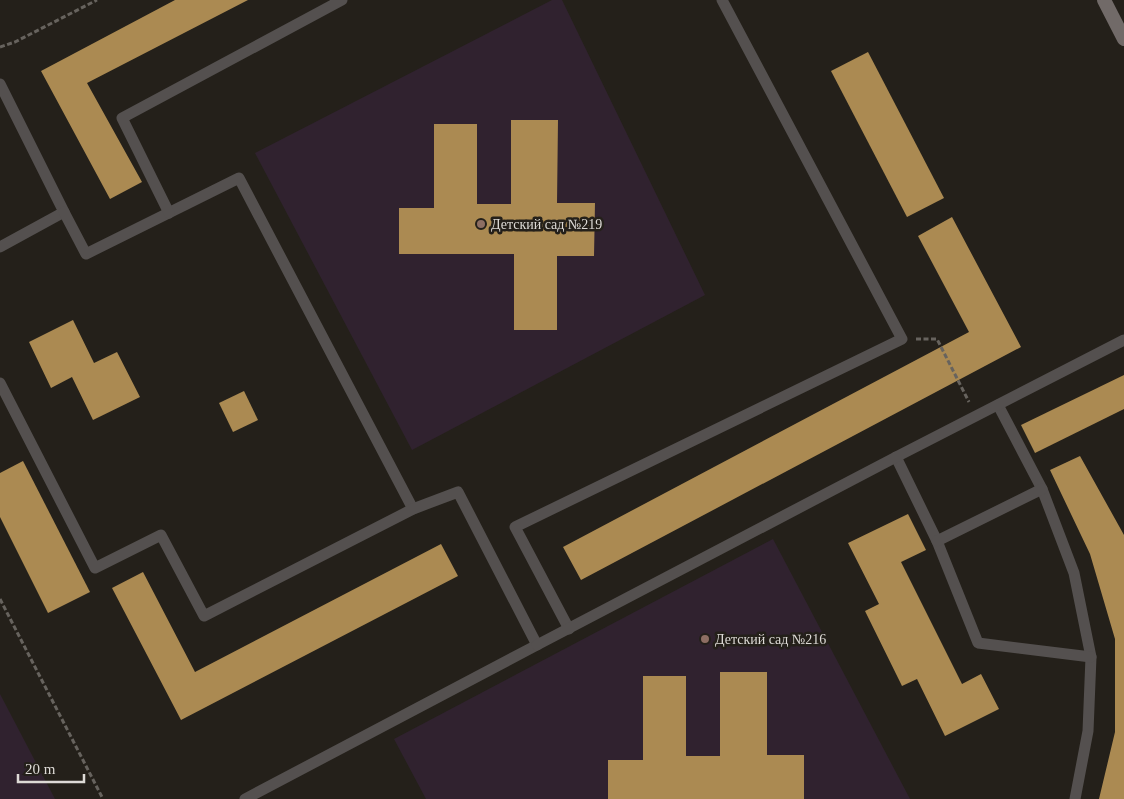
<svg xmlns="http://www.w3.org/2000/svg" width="1124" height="799" viewBox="0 0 1124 799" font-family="Georgia,serif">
<rect width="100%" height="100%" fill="#24201a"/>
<g fill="#30222f">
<path d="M552,0h10l143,295 -293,155 -157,-297z"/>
<path d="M773,539l137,260h-484l-32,-60z"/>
<path d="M0,694l55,105h-55z"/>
</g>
<g fill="#ab8a52">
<path d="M175,0h73l-161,83 55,99 -32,17 -69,-128z"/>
<path d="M868,52l76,146 -37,19 -76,-146z"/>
<path d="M511,120h47l-1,83h38l-1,53h-37v74h-43v-76h-115v-46h35v-84h43v80h34z"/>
<path d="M952,217l69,130 -440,233 -18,-33 406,-215 -51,-96z"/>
<path d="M73,320l21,43 23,-11 23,45 -47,23 -21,-43 -21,11 -22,-46z"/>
<path d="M1124,375v34l-89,44 -14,-28z"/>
<path d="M244,391l14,29 -25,12 -14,-29z"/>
<path d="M1080,456l44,79v264h-25l16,-67v-93l-25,-85 -40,-84z"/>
<path d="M23,461l67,131 -42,21 -48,-96v-44z"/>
<path d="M908,514l18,36 -25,12 61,122 19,-10 18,35 -54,27 -28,-57 -15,7 -37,-75 14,-7 -31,-61z"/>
<path d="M441,544l17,32 -277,144 -69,-132 31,-16 52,100z"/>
<path d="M720,672h47v83h37v44h-196v-39h35v-84h43v80h34z"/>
</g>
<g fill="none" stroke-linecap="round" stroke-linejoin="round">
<g stroke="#67635e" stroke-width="3" stroke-dasharray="5 2.5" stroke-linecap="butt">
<path d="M0,47l15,-5 82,-42"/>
<path d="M916,339h21l32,63"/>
<path d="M0,599l103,200"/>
</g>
<g stroke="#54504f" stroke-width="11">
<path d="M0,84l64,128 -64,35"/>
<path d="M64,212l22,42 153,-76 174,331"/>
<path d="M169,213l-47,-95 220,-118"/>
<path d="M0,383l95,185 66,-33 43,81 209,-107 45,-17 79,153 -292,154"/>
<path d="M998,405l44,84 32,84 17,84 -3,74 -13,68"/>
<path d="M896,457l41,84 41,102 113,14"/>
<path d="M937,541l105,-52"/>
<path d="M569,629l-54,-102 387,-188 -180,-339"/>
<path d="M537,645l359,-188 228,-117"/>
</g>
<path stroke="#716a68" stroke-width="14" d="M1104,0l20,39"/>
</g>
<g fill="#8d6e63" stroke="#24201a" stroke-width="2">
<circle cx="481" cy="224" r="5"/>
<circle cx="705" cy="639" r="5"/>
</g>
<g text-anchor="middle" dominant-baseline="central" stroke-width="5" stroke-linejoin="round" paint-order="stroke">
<g font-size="14" fill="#dddad6" stroke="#24201a" text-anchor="start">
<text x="491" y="224">Детский сад №219</text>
<text x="715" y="639">Детский сад №216</text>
</g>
</g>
<path d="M18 774v8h66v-8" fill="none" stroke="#dddad6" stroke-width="2.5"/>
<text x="25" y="774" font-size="15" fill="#dddad6" stroke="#24201a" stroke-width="4" paint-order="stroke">20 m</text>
</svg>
